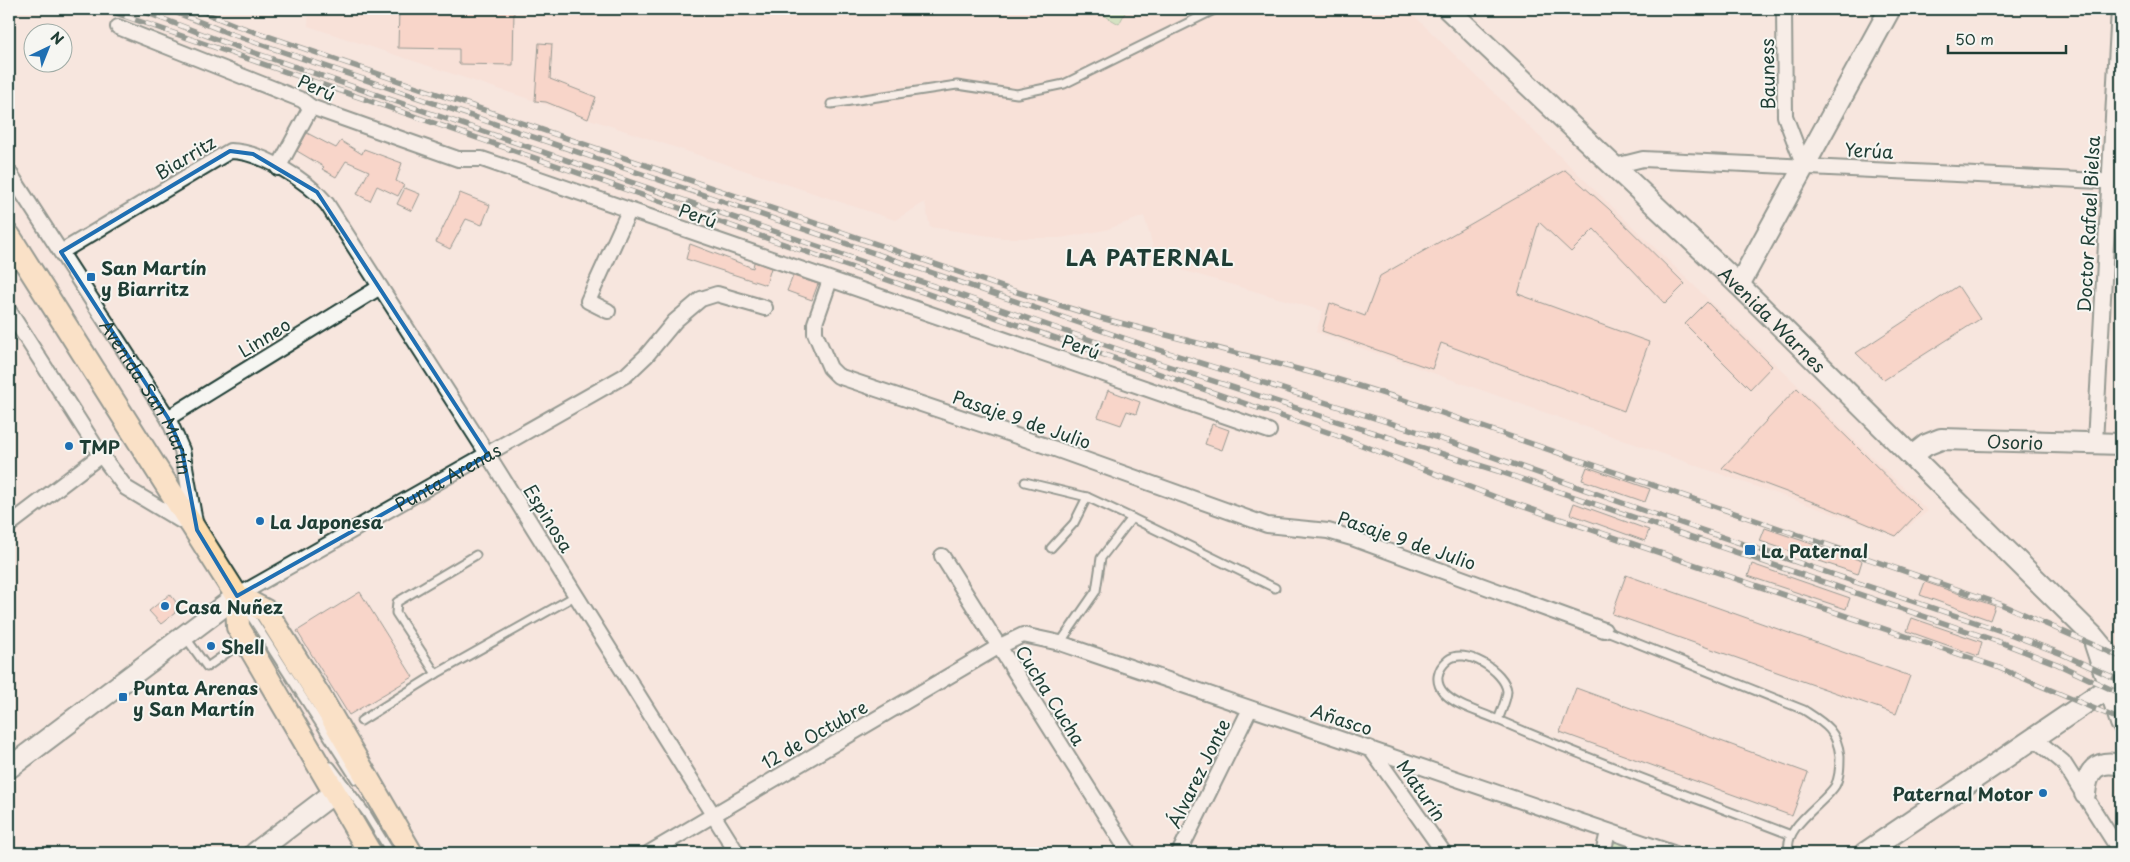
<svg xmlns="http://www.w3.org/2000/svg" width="2130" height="862" viewBox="0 0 2130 862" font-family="'Playpen Sans',sans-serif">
<rect width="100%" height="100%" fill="#f7e6de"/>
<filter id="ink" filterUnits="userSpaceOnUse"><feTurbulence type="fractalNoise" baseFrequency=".02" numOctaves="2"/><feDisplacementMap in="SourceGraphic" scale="10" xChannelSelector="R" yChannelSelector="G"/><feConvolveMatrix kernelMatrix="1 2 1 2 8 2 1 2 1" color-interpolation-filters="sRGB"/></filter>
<g filter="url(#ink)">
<path fill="#f8dbd0" d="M309,9h1098l521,502 -31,25 -581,-204 7,-21 -165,-48 -14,-47 -39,14 -45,8h-56l-74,-11 -5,-25 -30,18 -587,-194z"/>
<g fill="#abdea0" stroke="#658e6a">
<path d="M1093,9h34l-8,15z"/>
<path d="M1608,832l26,8 -4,13h-27z"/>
</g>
<g fill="#f9c0b0" stroke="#1f3d34">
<path d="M399,9h115l-1,56 -54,-1v-15l-61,-1z"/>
<path d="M539,43l13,1 -2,35 46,18 -8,22 -42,-17 -11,-1z"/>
<path d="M307,133l29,15 5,-7 21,13 2,-5 38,14 -6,18 8,4 -6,11 -21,-10 -7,15 -13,-7 12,-23 -23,-10 -10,16 -14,-8 2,-2 -27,-16z"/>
<path d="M1565,170l44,39 76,75 -20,20 -71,-75 -23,23 -32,-30 -21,72 131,48 -25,69 -183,-68 -9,26 -110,-38 8,-28 35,13 15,-40z"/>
<path d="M405,188l15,6 -8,17 -15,-7z"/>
<path d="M460,193l30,12 -8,20 -16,-6 -16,30 -14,-7z"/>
<path d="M690,244l63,24 1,-6 17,6 -5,17 -80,-26z"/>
<path d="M793,276l25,8 -6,16 -25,-9z"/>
<path d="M1958,286l22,33 -96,61 -28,-27z"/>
<path d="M1707,302l65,64 -22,23 -65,-65z"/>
<path d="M1797,388l124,122 -25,26 -67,-28 -107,-40z"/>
<path d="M1108,390l32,12 -4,12 -9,-3 -6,14 -23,-8z"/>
<path d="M1212,424l17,6 -7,20 -17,-6z"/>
<path d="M1587,467l63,22 -5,13 -63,-22z"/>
<path d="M1574,503l75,27 -4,11 -75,-27z"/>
<path d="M1765,528l97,33 -4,13 -98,-33z"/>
<path d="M1752,564l98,34 -4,11 -98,-33z"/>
<path d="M1626,575l284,101 -14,38 -284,-100z"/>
<path d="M1925,582l70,24 -5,14 -70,-25z"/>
<path d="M360,592l53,85 -64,38 -52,-84z"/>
<path d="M170,594l6,8 -1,11 -14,11 -12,-13z"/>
<path d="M1912,618l70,24 -4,14 -71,-25z"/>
<path d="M1576,688l232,85 -16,43 -232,-84z"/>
</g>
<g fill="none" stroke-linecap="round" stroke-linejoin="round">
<defs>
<g id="lane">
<path d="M831,104l126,-19 60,9 47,-10 152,-75"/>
<path d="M1025,482l62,15 45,21"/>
<path d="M1051,548l23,-25 13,-26"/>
<path d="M476,555l-79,47 -1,11 40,61 139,-78"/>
<path d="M246,609l110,171"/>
<path d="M1604,630l200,80c20,13 33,20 36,46 0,9 0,21 -5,30 -11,18 -55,43 -45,67"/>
<path d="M186,638l21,29 37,-26"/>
<path d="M1060,643l36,-52 5,-33 31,-40 143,70"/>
<path d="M1498,720c3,-8 9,-21 9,-29 -2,-20 -43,-45 -59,-31 -11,9 -14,22 -4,33 13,14 37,19 54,27 96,42 195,77 293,115"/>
<path d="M361,721l75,-47"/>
<path d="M331,766l36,48 24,39"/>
</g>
<g id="street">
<path d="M1784,9l1,107 19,50"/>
<path d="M118,27l184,73 9,7 147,52h24l787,272"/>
<path d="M1615,166l28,-7 478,23"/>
<path d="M278,168l33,-61"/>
<path id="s1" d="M9,172l159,246 14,32 13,72"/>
<path d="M61,252l169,-101c31,0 78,30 97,53l161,251 249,398"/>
<path d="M830,280l-15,43v10l15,35 8,8 220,74 209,75 61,6 24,7 252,92"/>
<path d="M9,311l92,144 25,33 62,37"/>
<path d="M608,311l-20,-10 41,-90"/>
<path d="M168,418l212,-131"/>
<path d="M2095,442l24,-433"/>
<path d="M9,525l92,-70"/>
<path d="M942,556l187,297"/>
<path id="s2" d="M237,596l389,-221 20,-19 29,-35 26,-22 16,-5 48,14"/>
<path d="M2035,739l28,23 58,91"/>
<path d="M1370,748l74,105"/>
<path d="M649,853l349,-206 25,-12 37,8 613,210"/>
<path d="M1179,853l71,-144"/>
<path d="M1603,853l5,-21"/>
</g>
<g id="secondary">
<path id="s3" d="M1448,9l291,276 353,350 29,35"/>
<path d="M1739,285l151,-276"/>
<path id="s4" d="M1912,456l14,-11 15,-6 180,5"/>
<path d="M2095,644l26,79"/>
<path d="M9,768l228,-172"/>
<path d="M2085,794c2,-23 11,-35 36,-29"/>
<path d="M255,853l80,-61"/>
<path d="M1865,853l256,-174"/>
</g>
<g id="primary">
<path d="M9,236l228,360 1,31 132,226"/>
<path d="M237,596l29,15 57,91 88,151"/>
</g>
</defs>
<use href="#lane" stroke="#1f3d34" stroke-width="11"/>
<use href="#street" stroke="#1f3d34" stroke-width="18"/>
<use href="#secondary" stroke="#1f3d34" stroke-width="24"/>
<use href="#primary" stroke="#1f3d34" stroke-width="26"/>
<use href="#lane" stroke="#f6f6f2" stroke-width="7"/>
<use href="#street" stroke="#f6f6f2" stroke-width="14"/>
<use href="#secondary" stroke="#f6f6f2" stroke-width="20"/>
<use href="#primary" stroke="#fddcac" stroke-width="22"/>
<defs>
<g id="rail">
<path d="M104,9l1232,426 162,63 499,169 124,53"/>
<path d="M137,9l89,34 920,316 190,62 162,50 507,173 52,20 64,30"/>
<path d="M167,9l64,25 919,313 307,97 185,66 368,124 52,20 59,27"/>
<path d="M195,9l40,16 779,266 87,27 235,61 65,20 602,206 118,52"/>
</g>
</defs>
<use href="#rail" stroke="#1f3d34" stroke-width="5.5"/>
<use href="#rail" stroke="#f6f6f2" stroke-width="4" stroke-dasharray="11" stroke-linecap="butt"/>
</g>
</g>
<path d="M0 0H2130V862H0ZM230,151l23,3 64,38 171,263 -251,141 -40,-66 -15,-80 -14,-32 -107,-166z" fill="#f7e6de" fill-opacity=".55" fill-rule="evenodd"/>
<path fill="none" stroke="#1f6fb2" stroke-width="4" stroke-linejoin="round" d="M230,151l23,3 64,38 171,263 -251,141 -40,-66 -15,-80 -14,-32 -107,-166z"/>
<g fill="#1f6fb2" stroke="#f6f6f2" stroke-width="2">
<rect x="86" y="272" width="10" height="10" rx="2.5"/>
<circle cx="69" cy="446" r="5"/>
<circle cx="260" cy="521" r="5"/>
<rect x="1744" y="544" width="12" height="12" rx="2.5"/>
<circle cx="165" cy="606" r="5"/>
<circle cx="211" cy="646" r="5"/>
<rect x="118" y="692" width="10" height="10" rx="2.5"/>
<circle cx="2043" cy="793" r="5"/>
</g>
<g text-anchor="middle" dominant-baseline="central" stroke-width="4" stroke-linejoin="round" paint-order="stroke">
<g font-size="18" fill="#1f3d34" stroke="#f6f6f2">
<text transform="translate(1767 74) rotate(-91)">Bauness</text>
<text transform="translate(317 87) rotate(24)">Perú</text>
<text transform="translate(1869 150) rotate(3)">Yerúa</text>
<text transform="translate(185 157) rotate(-31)">Biarritz</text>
<text transform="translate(698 215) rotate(19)">Perú</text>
<text transform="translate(2088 224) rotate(-87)">Doctor Rafael Bielsa</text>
<text stroke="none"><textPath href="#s3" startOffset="449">Avenida Warnes</textPath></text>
<text transform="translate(264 337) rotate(-32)">Linneo</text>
<text transform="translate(1081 346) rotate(19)">Perú</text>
<text stroke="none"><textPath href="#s1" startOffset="265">Avenida San Martín</textPath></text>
<text transform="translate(1022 419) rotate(19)">Pasaje 9 de Julio</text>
<text stroke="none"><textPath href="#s4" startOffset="108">Osorio</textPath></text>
<text stroke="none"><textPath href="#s2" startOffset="242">Punta Arenas</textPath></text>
<text transform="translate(549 518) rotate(58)">Espinosa</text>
<text transform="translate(1407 540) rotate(19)">Pasaje 9 de Julio</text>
<text transform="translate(1051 695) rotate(58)">Cucha Cucha</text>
<text transform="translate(1342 719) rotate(18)">Añasco</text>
<text transform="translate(814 734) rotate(-30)">12 de Octubre</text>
<text transform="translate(1198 773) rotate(-64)">Álvarez Jonte</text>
<text transform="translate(1422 790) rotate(55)">Maturín</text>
</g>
<g font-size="18" font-weight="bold" fill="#1f3d34" stroke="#f6f6f2" text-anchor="start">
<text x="101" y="267">San Martín<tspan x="101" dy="21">y Biarritz</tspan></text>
<text x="79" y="446">TMP</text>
<text x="270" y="521">La Japonesa</text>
<text x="1761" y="550">La Paternal</text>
<text x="175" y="606">Casa Nuñez</text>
<text x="221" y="646">Shell</text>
<text x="133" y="687">Punta Arenas<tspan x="133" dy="21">y San Martín</tspan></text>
<text x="2033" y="793" text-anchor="end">Paternal Motor</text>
</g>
<g font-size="22" font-weight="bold" letter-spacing="1" fill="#1f3d34" stroke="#f6f6f2">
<text x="1150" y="256">LA PATERNAL</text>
</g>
</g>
<rect width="2130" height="862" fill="none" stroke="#f6f6f2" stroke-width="30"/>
<rect x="15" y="15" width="2100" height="832" fill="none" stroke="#1f3d34" stroke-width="2" filter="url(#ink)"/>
<g transform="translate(48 48) rotate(43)"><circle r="24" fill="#f6f6f2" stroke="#a0aca6"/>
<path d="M0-4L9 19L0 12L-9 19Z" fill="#1f6fb2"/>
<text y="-8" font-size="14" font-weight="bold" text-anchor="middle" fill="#1f3d34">N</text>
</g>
<path d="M1948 45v8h118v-8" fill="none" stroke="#1f3d34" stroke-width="2.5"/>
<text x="1955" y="45" font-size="15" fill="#1f3d34" stroke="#f6f6f2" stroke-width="4" paint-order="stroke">50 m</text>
</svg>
